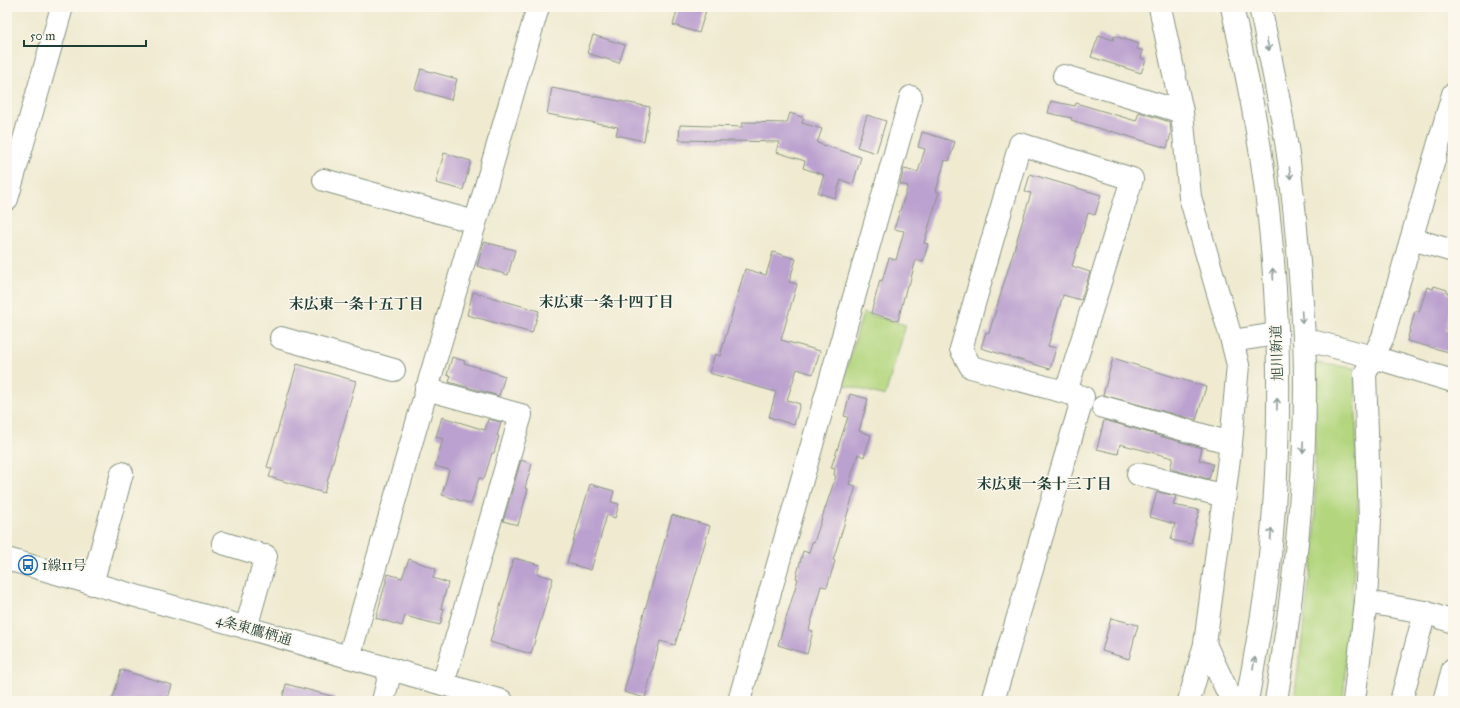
<svg xmlns="http://www.w3.org/2000/svg" width="1460" height="708" viewBox="0 0 1460 708" font-family="'IM FELL Great Primer','Noto Serif JP',serif">
<rect width="100%" height="100%" fill="#fbf7ec"/>
<filter id="ink" filterUnits="userSpaceOnUse"><feTurbulence type="fractalNoise" baseFrequency=".025" numOctaves="2"/><feDisplacementMap in="SourceGraphic" scale="8" xChannelSelector="R" yChannelSelector="G"/><feConvolveMatrix kernelMatrix="1 2 1 2 8 2 1 2 1" color-interpolation-filters="sRGB"/></filter>
<filter id="wash" filterUnits="userSpaceOnUse"><feTurbulence type="fractalNoise" baseFrequency=".012" numOctaves="4" result="noise"/><feDisplacementMap in="SourceGraphic" scale="16" xChannelSelector="R" yChannelSelector="G"/><feGaussianBlur stdDeviation="0.9" result="paint"/><feColorMatrix in="noise" values="0 0 0 0 0 0 0 0 0 0 0 0 0 0 0 0 0 1.4 0 .05"/><feComposite in="paint" operator="in"/></filter>
<g filter="url(#wash)">
<rect width="100%" height="100%" fill="#efead0"/>
<g fill="#b2d57d" stroke="#688958">
<path d="M863,313l43,12 -21,71 -43,-12z"/>
<path d="M1315,363l40,5 3,152 -15,181h-42l-6,-8 20,-156z"/>
</g>
<g id="blocks">
<g fill="#bba1cf">
<path d="M678,7h29l-8,26 -26,-8z"/>
<path d="M593,35l32,10 -6,18 -32,-10z"/>
<path d="M1099,35l14,5 1,-4 25,8 -2,5 6,2 -2,7 5,2 -5,13 -50,-16z"/>
<path d="M421,69l36,10 -6,21 -36,-11z"/>
<path d="M552,88l98,19 -6,34 -28,-6 2,-8 -71,-13z"/>
<path d="M1051,101l24,5 1,-3 60,18 3,-9 31,10 1,11 -4,15 -56,-17v1l-40,-12 1,-2 -24,-5z"/>
<path d="M790,113l14,5 -2,5 20,6 -5,14 44,14 -8,27 -12,-4 -6,18 -17,-5 6,-18 -21,-7 2,-7 -29,-9 3,-10 -100,-2 1,-15 62,2 1,-5 44,1z"/>
<path d="M867,115l19,6 -10,32 -19,-6z"/>
<path d="M922,132l33,10 -6,19 -4,-1 -9,31 3,1 -15,51 4,1 -5,18 -7,-2 -7,25h-2l-9,36 -27,-8 9,-33 2,1 7,-23 7,2 8,-29 -10,-2 14,-43 -8,-2 4,-15 14,3 7,-23 -7,-2z"/>
<path d="M444,153l27,8 -8,29 -27,-7z"/>
<path d="M1030,174l71,21 -6,20 -7,-2 -16,53 18,6 -9,28 -18,-5 -15,51 8,2 -6,21 -69,-21 5,-16 3,1 42,-140 -6,-1z"/>
<path d="M484,242l31,8 -7,25 -31,-9z"/>
<path d="M773,252l23,7 -7,23 8,2 -16,56 39,11 -7,23 -16,-5 -10,31 13,4 -6,21 -25,-8 7,-25 -67,-19 6,-19 5,2 25,-87 21,6z"/>
<path d="M1434,286l13,4v3l6,2 -7,35 7,2v14l-2,-1 -2,7 -42,-11 8,-30 4,1 8,-25 6,2z"/>
<path d="M473,292l66,19 -7,22 -65,-18z"/>
<path d="M452,357l13,4 -1,2 41,13 -6,20 -50,-14 2,-6 -4,-1z"/>
<path d="M1113,358l93,29 -10,33 -93,-25z"/>
<path d="M297,364l59,17 -32,112 -55,-16 3,-8 -5,-2z"/>
<path d="M850,394l18,5 -9,32 12,4 -7,22 -6,-3 -9,30 7,2 -23,74 2,1 -8,26 -6,-1 -12,44 4,1 -6,23 -29,-9 20,-66 -2,-1 7,-27 6,2 3,-11h2l22,-66 -2,-1 1,-6 -4,-1 17,-51 -4,-1z"/>
<path d="M442,417l43,13 3,-11 13,3 -4,14h2l-5,17h-2l-8,26 -5,-1 -8,26 -29,-9 7,-25 -14,-4 8,-27 -7,-2z"/>
<path d="M1104,420l98,28 -3,12 14,4 -4,15 -39,-10 3,-11 -53,-14 -2,10 -21,-5z"/>
<path d="M521,460l11,4 -7,24 3,1 -10,36 -15,-4z"/>
<path d="M590,484l24,7 -3,11 8,2 -4,14 -8,-3 -16,55 -24,-7z"/>
<path d="M1157,492l19,4 -3,9 26,5 -8,34 -20,-4 4,-16 -25,-7z"/>
<path d="M672,515l38,11 -35,119 -15,-4 -15,57 -21,-6 15,-58h-1z"/>
<path d="M514,558l26,7 -3,9 16,4 -22,76 -41,-12z"/>
<path d="M409,559l27,10 -3,9 15,5 -7,25 3,1 -4,16 -35,-9 -3,10 -26,-8 12,-44 14,4z"/>
<path d="M1111,618l27,7 -9,34 -27,-8z"/>
<path d="M121,670l51,15 -5,16h-55z"/>
<path d="M286,684l49,13v4h-53z"/>
</g>
</g>
</g>
<g filter="url(#ink)">
<use href="#blocks" fill-opacity="0" stroke="#879482" stroke-width="1"/>
<g fill="none" stroke-linecap="round" stroke-linejoin="round">
<defs>
<g id="minor">
<path d="M1160,7l22,105 8,85 42,144 6,24 -7,78 -26,201 -16,57"/>
<path d="M1064,76l118,36"/>
<path d="M324,180l151,42"/>
<path d="M7,199l55,-192"/>
<path d="M1412,239l41,12"/>
<path d="M281,338l113,32"/>
<path d="M1304,339l69,18 80,24"/>
<path d="M1232,341l44,-7"/>
<path d="M426,389l95,26 -78,269"/>
<path d="M1103,407l128,36"/>
<path d="M1138,474l87,22"/>
<path d="M223,543l33,10"/>
<path d="M92,584l30,-111"/>
<path d="M1366,602l59,10 28,10"/>
<path d="M246,628l20,-72"/>
<path d="M1205,644l27,57"/>
<path d="M349,657l189,-650"/>
<path d="M383,701l8,-32"/>
<path d="M739,701l172,-604"/>
<path d="M993,701l90,-304 -112,-30 -10,-18 59,-205 112,35 -66,213"/>
<path d="M1354,701l12,-99 4,-83 -5,-145 18,-37 70,-243"/>
<path d="M1401,701l24,-89"/>
<path d="M1444,701l9,-32"/>
</g>
<g id="highway">
<path d="M1232,7c11,49 21,98 29,148 20,135 22,275 8,411 -5,45 -14,90 -22,135"/>
<path d="M1260,7c11,52 22,103 29,155 7,58 12,117 15,175 5,122 -9,245 -28,364"/>
<path d="M7,559l495,142"/>
</g>
</defs>
<use href="#minor" stroke="#879482" stroke-width="24"/>
<use href="#highway" stroke="#879482" stroke-width="24"/>
<use href="#minor" stroke="#fff" stroke-width="22"/>
<use href="#highway" stroke="#fff" stroke-width="22"/>
</g>
<defs><path id="oneway-shaft" d="M-6 0H5M1.5-3L5.5 0L1.5 3" fill="none" stroke-width="1.6" stroke-linecap="round" stroke-linejoin="round"/></defs>
<g stroke="#8f9e9a">
<use href="#oneway-shaft" transform="translate(1268 45) rotate(78)"/>
<use href="#oneway-shaft" transform="translate(1290 173) rotate(84)"/>
<use href="#oneway-shaft" transform="translate(1273 274) rotate(-94)"/>
<use href="#oneway-shaft" transform="translate(1302 317) rotate(86)"/>
<use href="#oneway-shaft" transform="translate(1277 404) rotate(-89)"/>
<use href="#oneway-shaft" transform="translate(1303 447) rotate(92)"/>
<use href="#oneway-shaft" transform="translate(1271 534) rotate(-86)"/>
<use href="#oneway-shaft" transform="translate(1254 663) rotate(-80)"/>
</g>
</g>
<defs>
<symbol id="bus-ring" viewBox="-11 -11 22 22"><circle r="9.5" fill="#fbf7ec" stroke="#1f6fb2" stroke-width="1.5"/><path d="M-5-6H5V4H4V6H2V4H-2V6H-4V4H-5ZM-3.5-4V0h7V-4ZM-3.5 1.2v1.5H-2V1.2ZM2 1.2v1.5H3.5V1.2Z" fill="#1f6fb2"/></symbol>
</defs>
<g fill-rule="evenodd">
<use href="#bus-ring" x="17" y="554" width="22" height="22"/>
</g>
<g text-anchor="middle" dominant-baseline="central" stroke-width="3" stroke-linejoin="round" paint-order="stroke">
<g font-size="14" fill="#1f3d34" stroke="#fbf7ec">
<text transform="translate(1277 353) rotate(-92)">旭川新道</text>
<text transform="translate(254 630) rotate(16)">4条東鷹栖通</text>
</g>
<g font-size="14" fill="#1f3d34" stroke="#fbf7ec" text-anchor="start">
<text x="42" y="565">1線11号</text>
</g>
<g font-size="15" font-weight="bold" fill="#1f3d34" stroke="#fbf7ec">
<text x="606" y="302">末広東一条十四丁目</text>
<text x="356" y="304">末広東一条十五丁目</text>
<text x="1044" y="484">末広東一条十三丁目</text>
</g>
</g>
<rect width="1460" height="708" fill="none" stroke="#fbf7ec" stroke-width="24"/>
<path d="M24 40v6h122v-6" fill="none" stroke="#1f3d34" stroke-width="2"/>
<text x="30" y="40" font-size="12" fill="#1f3d34" stroke="#fbf7ec" stroke-width="3" paint-order="stroke">50 m</text>
</svg>
